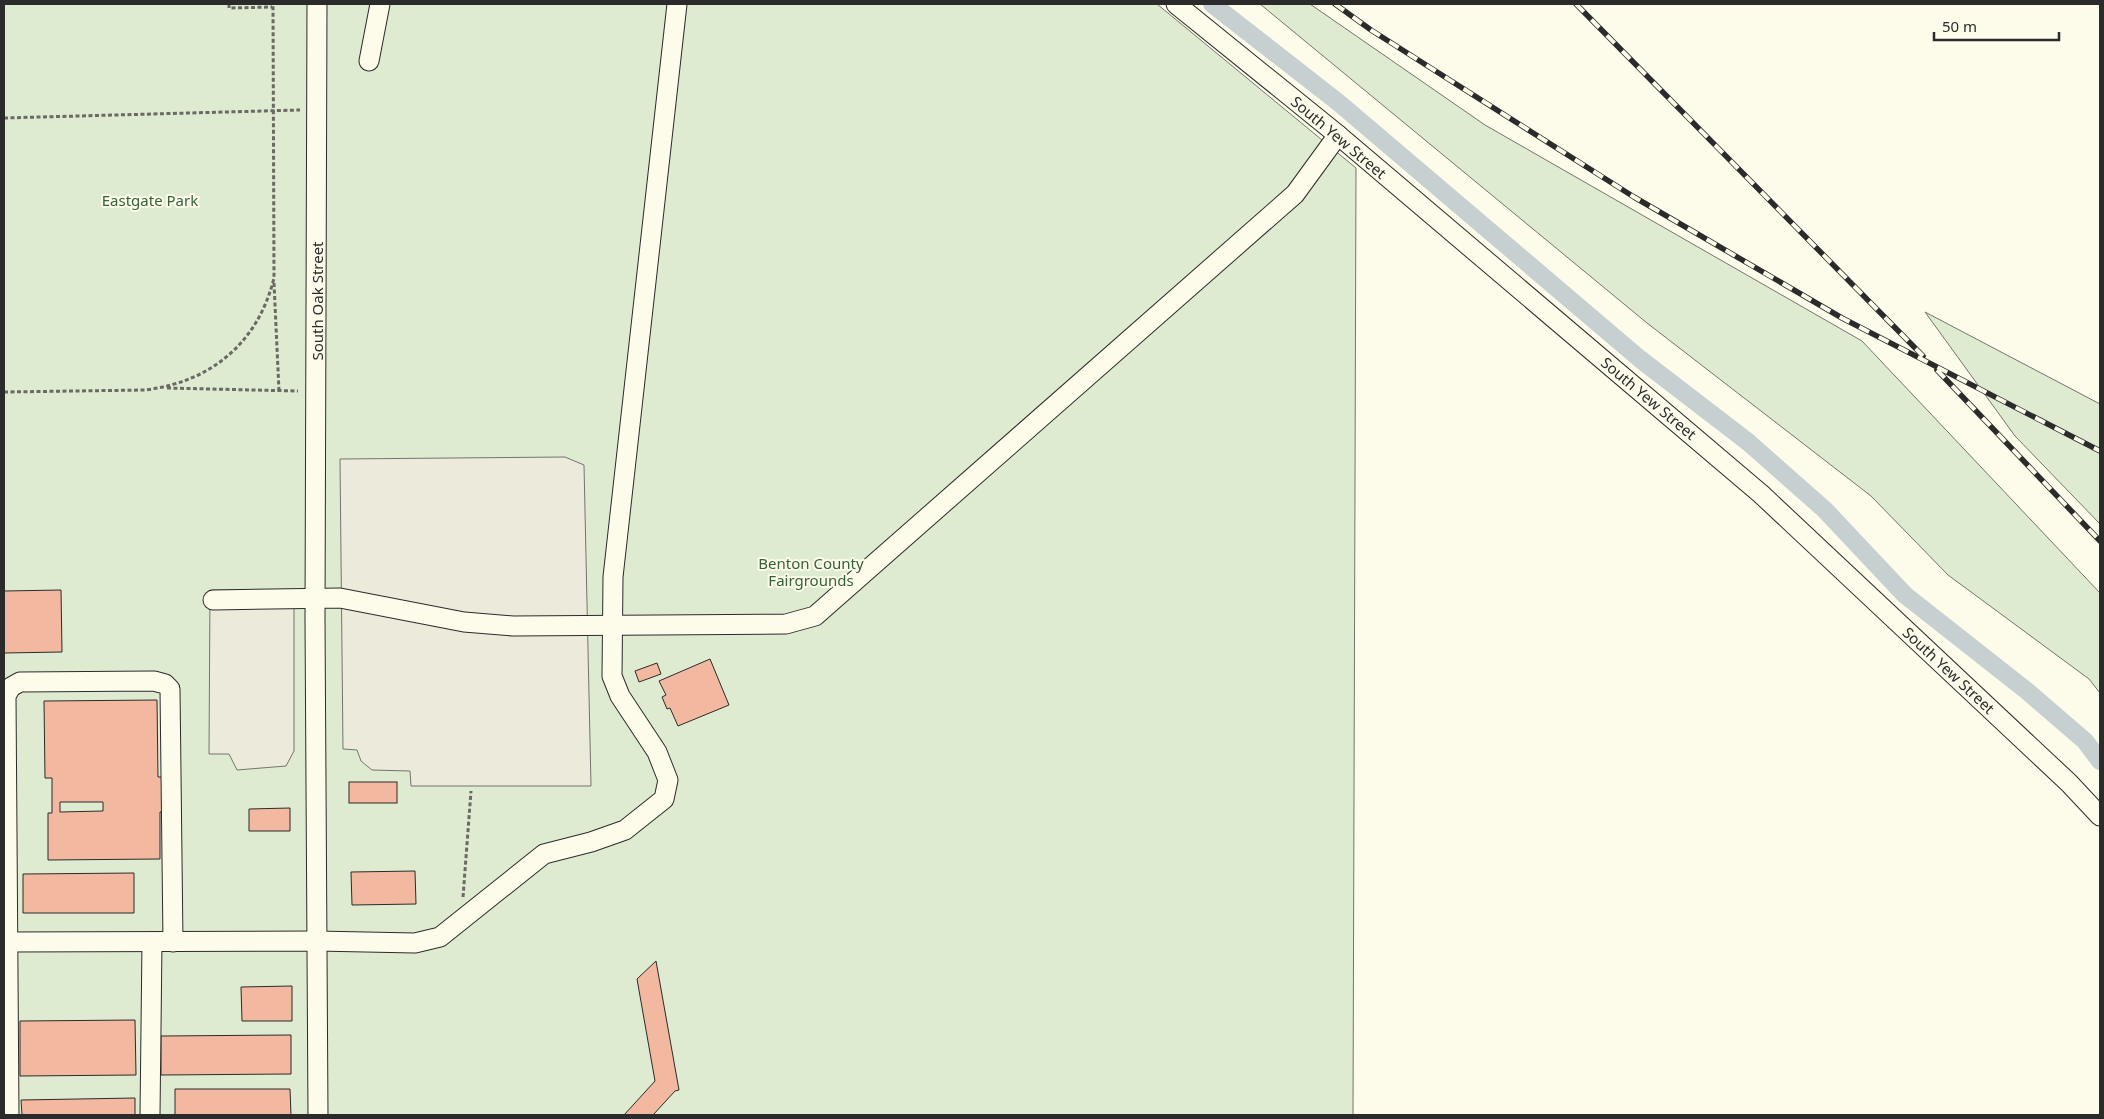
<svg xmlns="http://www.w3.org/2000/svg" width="2104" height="1119" viewBox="0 0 2104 1119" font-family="'Noto Sans',sans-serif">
<rect width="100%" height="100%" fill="#fdfbea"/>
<g fill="#deebd1" stroke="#74746e">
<path d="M4,4h1153l199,164 -3,947h-1349z"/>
<path d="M1260,4h50l175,121 377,216 238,252v100l-11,-14 -141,-104 -77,-79 -224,-173z"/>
<path d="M1925,312l175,92v120l-85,-88z"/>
</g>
<g fill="#eceadb" stroke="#74746e">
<path d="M565,457l19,8 7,321h-180l-1,-15 -38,-1 -11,-9 -4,-11 -14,-1 -3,-290z"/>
<path d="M210,590h84v161l-8,15 -49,4 -8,-16h-20z"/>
</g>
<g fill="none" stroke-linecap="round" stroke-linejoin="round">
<path stroke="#c7d0d0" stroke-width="18" d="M1212,4l127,99 301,256 108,83 77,68 80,85 122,96 58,50 15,20"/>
</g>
<g fill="#f2b8a0" stroke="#2b2b2b" fill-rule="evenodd">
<path d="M61,590l1,62 -58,1v-62z"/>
<path d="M710,659l19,46 -51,21 -8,-18 -3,1 -5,-12 4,-2 -7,-14z"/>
<path d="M657,663l4,11 -22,8 -4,-11z"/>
<path d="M157,700l1,77h6v35h-4v47l-112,1v-47h4v-35h-7l-1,-77zM60,802h43v9l-43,1z"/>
<rect x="349" y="782" width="48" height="21"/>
<path d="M290,808v23h-41v-22z"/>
<path d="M415,871l1,33 -64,1 -1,-33z"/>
<path d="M134,873v40h-111v-39z"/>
<path d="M656,961l23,129 -4,1 -22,24h-29l31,-34 -18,-102z"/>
<path d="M292,986v35h-50l-1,-34z"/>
<path d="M135,1020l1,55 -116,1v-55z"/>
<path d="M291,1035v39l-130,1v-39z"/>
<path d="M175,1089h115l1,26h-116z"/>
<path d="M135,1098v17h-113l-1,-15z"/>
</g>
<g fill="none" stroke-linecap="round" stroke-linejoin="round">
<defs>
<g id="minor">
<path d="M317,4l-2,615 3,496"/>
<path d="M1176,4l162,131 423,359 308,289 31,33"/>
<path d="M369,61l11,-57"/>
<path d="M213,600l127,-2 124,24 49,4 273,-2 29,-8 480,-422 43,-59"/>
<path d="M8,942l308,-1 99,2 25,-6 104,-83 47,-12 34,-12 39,-31 4,-19 -11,-28 -37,-56 -8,-20 1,-99 64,-573"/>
<path d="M9,1115l-3,-419 5,-9 9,-5 134,-1 11,3 5,5 3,253"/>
<path d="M150,1115l2,-173"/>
</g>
</defs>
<use href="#minor" stroke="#2b2b2b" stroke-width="21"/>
<g stroke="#6a6964" stroke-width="3" stroke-dasharray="4 2.5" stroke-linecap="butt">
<path d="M229,4v4l43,-1"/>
<path d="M4,118l296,-8"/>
<path d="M274,283l5,108"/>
<path d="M167,388l131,3"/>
<path d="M4,392l141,-2c66,-8 113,-47 129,-112l-1,-274"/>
<path d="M463,897l8,-106"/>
</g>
<use href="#minor" stroke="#fdfbea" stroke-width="19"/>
<defs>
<g id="rail">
<path d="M1335,4l36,26 263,167 208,121 258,133"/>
<path d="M1576,4l347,352"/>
<path d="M1937,370l163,171"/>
</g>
</defs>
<use href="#rail" stroke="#2b2b2b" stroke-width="5.5"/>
<use href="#rail" stroke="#fdfbea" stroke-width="4" stroke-dasharray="11" stroke-linecap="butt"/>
</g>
<g text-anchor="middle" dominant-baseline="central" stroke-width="4" stroke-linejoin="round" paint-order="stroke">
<g font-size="15" fill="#2b2b2b" stroke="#fdfbea">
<text transform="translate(1339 137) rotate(40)">South Yew Street</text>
<text transform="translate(317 301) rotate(-90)">South Oak Street</text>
<text transform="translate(1649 398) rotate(40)">South Yew Street</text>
<text transform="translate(1949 670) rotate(43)">South Yew Street</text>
</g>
<g font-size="15" fill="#34623c" stroke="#fdfbea">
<text x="150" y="200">Eastgate Park</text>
<text x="811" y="563">Benton County<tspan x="811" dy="17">Fairgrounds</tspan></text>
</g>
</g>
<rect width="2104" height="1119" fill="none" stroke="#2b2b2b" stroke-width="10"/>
<path d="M1934 32v8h125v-8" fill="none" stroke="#2b2b2b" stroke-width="2.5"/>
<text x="1942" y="32" font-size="15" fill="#2b2b2b" stroke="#fdfbea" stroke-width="4" paint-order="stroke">50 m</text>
</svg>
